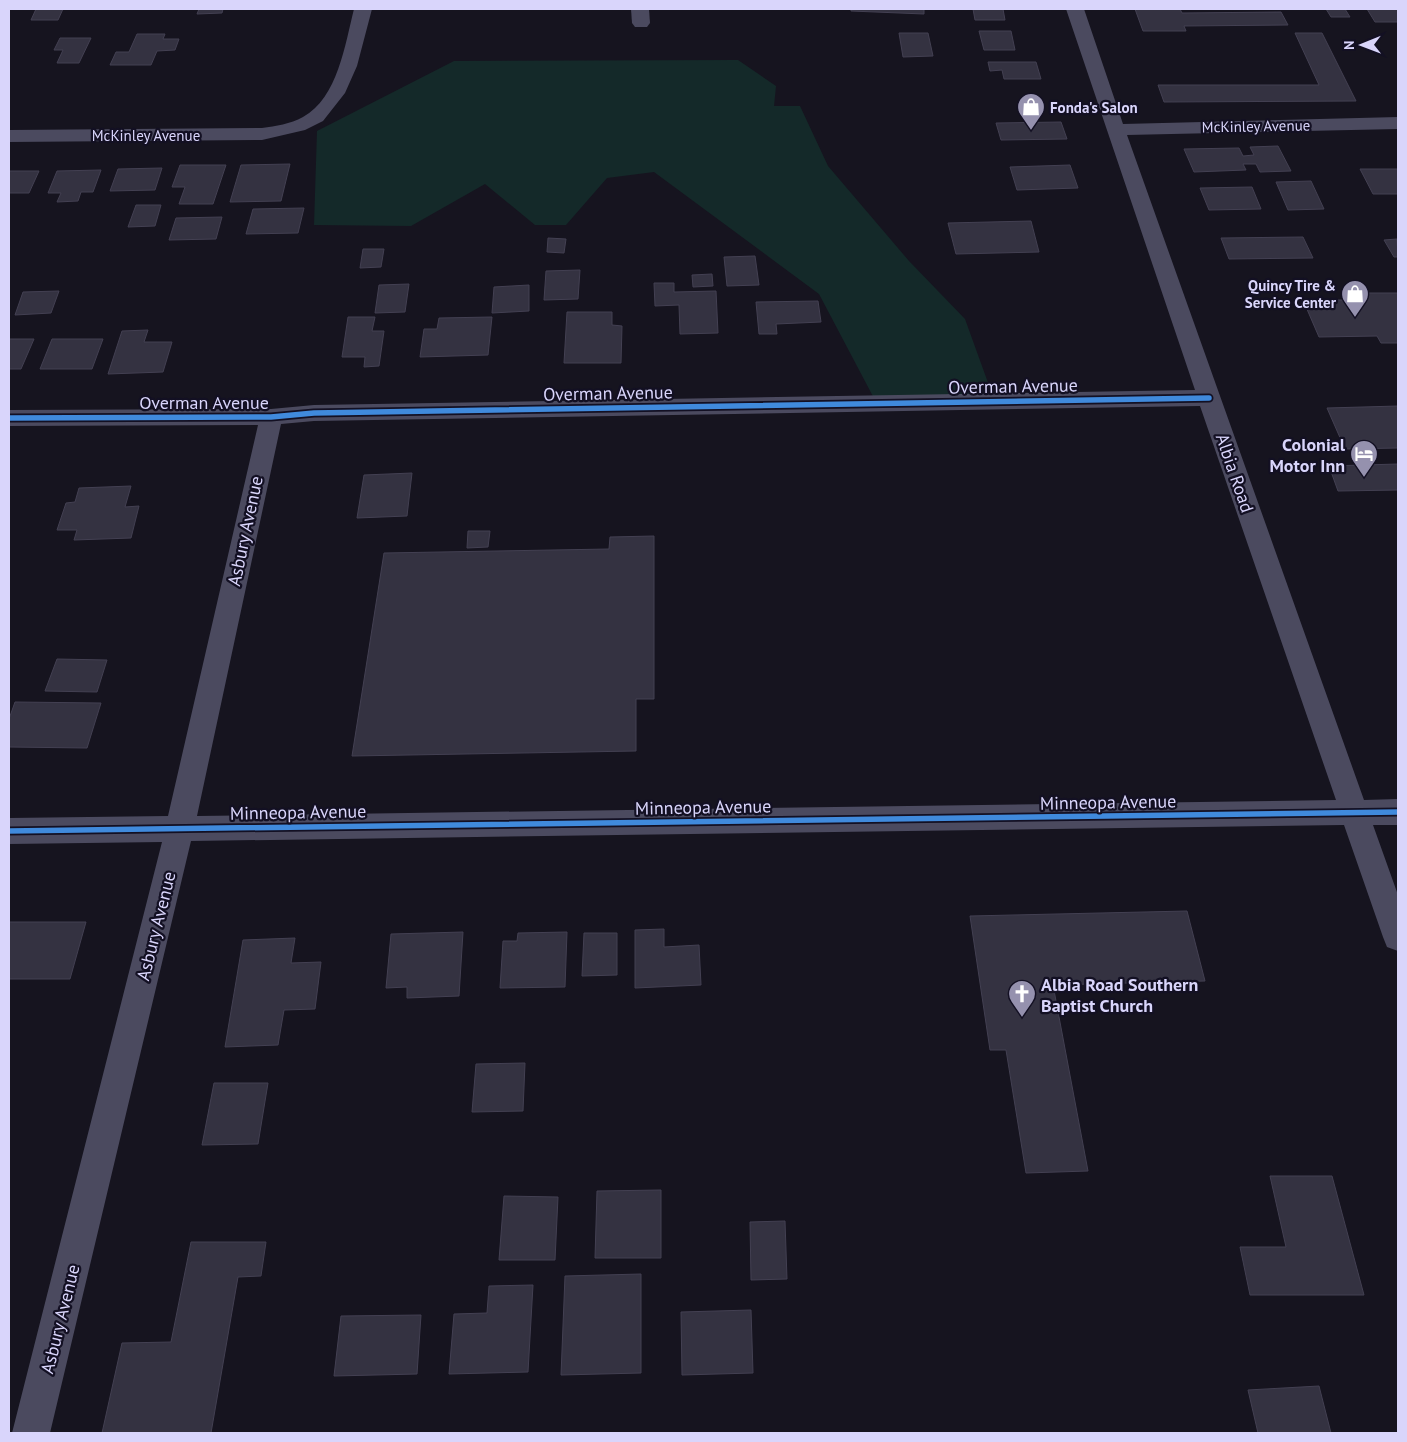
<svg xmlns="http://www.w3.org/2000/svg" width="1407" height="1442" viewBox="0 0 1407 1442" font-family="'PT Sans',sans-serif">
<rect width="100%" height="100%" fill="#16141f"/>
<path fill="#142929" d="M738,60l38,26 -2,20h26l28,60 81,95 56,58 30,83 -118,2 -58,-110 -165,-122 -47,6 -41,47h-31l-50,-41 -74,42 -97,-1 3,-94 137,-70z"/>
<g fill="#343241" stroke="#434052">
<path d="M36,9h27l-5,11h-27z"/>
<path d="M199,9h24l-1,4 -25,1z"/>
<path d="M851,9h73v5l-73,-3z"/>
<path d="M973,9h30l2,11h-30z"/>
<path d="M1135,9h45l2,4 99,-1 7,13 -104,1 2,5h-43z"/>
<path d="M1326,9h19l5,8h-19z"/>
<path d="M1367,9h31v13h-23z"/>
<path d="M979,31h32l4,19h-31z"/>
<path d="M899,33h29l5,23 -30,1z"/>
<path d="M1295,33h27l34,68 -192,1 -6,-17h161z"/>
<path d="M137,34h28l-2,5h16l-4,11 -18,1 -6,14h-41l6,-13h13z"/>
<path d="M60,38h31l-12,25h-22l6,-13h-9z"/>
<path d="M988,62h48l5,17h-37l-2,-9 -12,1z"/>
<path d="M1061,122l6,17 -66,1 -5,-17z"/>
<path d="M1278,146l13,25 -31,1 -4,-8h-13l3,6 -52,2 -10,-23 55,-1 4,8 11,-1 -4,-8z"/>
<path d="M290,164l-9,37 -51,1 11,-37z"/>
<path d="M180,165h46l-13,39h-34l6,-17h-13z"/>
<path d="M1070,165l8,23 -61,2 -7,-23z"/>
<path d="M162,168l-7,22 -45,1 8,-22z"/>
<path d="M1360,169h38v25h-25z"/>
<path d="M101,170l-8,22h-12l-3,9 -21,1 4,-9h-13l9,-22z"/>
<path d="M9,171h30l-10,22h-20z"/>
<path d="M1311,181l13,28 -36,1 -12,-28z"/>
<path d="M1252,187l9,22 -52,1 -9,-22z"/>
<path d="M136,205h25l-6,21 -27,1z"/>
<path d="M304,208l-6,25 -52,1 7,-25z"/>
<path d="M222,217l-6,22 -47,1 7,-22z"/>
<path d="M1031,221l8,31 -83,2 -8,-31z"/>
<path d="M1303,237l10,21 -84,1 -8,-21z"/>
<path d="M548,238l18,1 -2,14 -17,-1z"/>
<path d="M1397,239l1,18h-4l-10,-17z"/>
<path d="M363,249h21l-3,18 -21,1z"/>
<path d="M755,256l4,29 -32,1 -3,-29z"/>
<path d="M580,270l-2,29 -34,1 2,-29z"/>
<path d="M712,274l1,12 -20,1 -1,-12z"/>
<path d="M654,283h20v9l42,-1 2,42 -38,1 -1,-29 -24,1z"/>
<path d="M409,284l-4,28 -30,1 4,-28z"/>
<path d="M529,285v26l-37,2 2,-26z"/>
<path d="M59,291l-8,22 -36,2 8,-23z"/>
<path d="M1357,293h41v50h-17l-4,-7 -58,1 -16,-37h57z"/>
<path d="M818,301l3,21 -45,2 1,10h-18l-3,-32z"/>
<path d="M567,312h45v13l10,1 -1,37h-57z"/>
<path d="M348,317h27l-3,14h12l-5,35 -15,1 1,-10h-23z"/>
<path d="M492,317l-4,38 -68,2 4,-28h13l2,-11z"/>
<path d="M148,330l-4,12h28l-9,30 -55,2 14,-43z"/>
<path d="M9,339h25l-13,30h-12z"/>
<path d="M52,339h51l-11,30h-52z"/>
<path d="M1398,406v42l-53,1 -18,-41z"/>
<path d="M1398,464v26l-60,1 -9,-25z"/>
<path d="M412,473l-5,43 -50,2 7,-43z"/>
<path d="M131,486l-6,21 14,-1 -8,32 -57,2 3,-10h-20l9,-27 9,-1 4,-14z"/>
<path d="M468,531h22l-2,16 -21,1z"/>
<path d="M654,536v163h-18v52l-284,5 32,-203 225,-4 1,-12z"/>
<path d="M57,659l50,1 -10,32 -52,-1z"/>
<path d="M15,702l86,1 -14,45 -78,-1v-28z"/>
<path d="M1187,911l18,70 -152,4 35,186 -62,2 -20,-123h-16l-20,-134z"/>
<path d="M9,922h77l-16,57h-61z"/>
<path d="M664,929v18l35,-2 2,40 -66,3v-58z"/>
<path d="M463,932l-4,64 -52,2v-11l-21,1 5,-54z"/>
<path d="M567,932l-2,55 -65,1 3,-47h14l1,-8z"/>
<path d="M584,933h33v42l-35,1z"/>
<path d="M295,938l-4,25 30,-1 -6,47 -31,1 -6,35 -53,2 18,-107z"/>
<path d="M525,1063l-2,48 -51,1 4,-48z"/>
<path d="M214,1083h54l-10,61 -56,1z"/>
<path d="M1270,1176h62l32,119h-114l-10,-48h46z"/>
<path d="M661,1190v68h-66l2,-67z"/>
<path d="M504,1196l54,1 -3,63h-56z"/>
<path d="M785,1221l2,58 -36,1 -1,-58z"/>
<path d="M191,1242h75l-5,34 -23,1 -27,156h-109l20,-90 49,-1z"/>
<path d="M641,1274v99l-80,2 4,-99z"/>
<path d="M533,1285l-5,87 -79,2 5,-60 33,-1 2,-27z"/>
<path d="M751,1310l2,63 -71,2 -1,-63z"/>
<path d="M421,1315l-4,59 -83,2 7,-60z"/>
<path d="M1319,1386l12,47h-73l-10,-43z"/>
</g>
<g fill="none" stroke-linecap="round" stroke-linejoin="round">
<g fill="#4b4a5f" fill-rule="evenodd">
<path d="M354,9h18l-15,57 -12,27 -22,28 -18,9 -43,10 -253,2v-12l253,-2c14,-2 28,-4 41,-11 35,-19 42,-73 51,-108z"/>
<path d="M631,9h18l1,14 -3,4h-12l-3,-4z"/>
<path d="M1066,9h18l39,115 275,-7v12l-271,6 237,665 34,-1v26h-25l25,70v56l-11,-4 -4,-10 -39,-112 -1153,16 -141,592h-38l150,-591 -153,2v-26l159,-2 90,-391 -249,1v-16l262,-1 43,-4 881,-15zM1200,406l136,394 -1139,16 84,-392 33,-3z"/>
</g>
<defs>
<g id="cycleway">
<path d="M9,418l262,-1 43,-4 895,-15"/>
<path d="M9,831l1389,-19"/>
</g>
</defs>
<use href="#cycleway" stroke="#131023" stroke-width="9"/>
<use href="#cycleway" stroke="#408adc" stroke-width="5.5"/>
</g>
<defs>
<symbol id="shop-pin" viewBox="-11 -11 22 30"><path d="M0 17L-7.5 6A9.5 9.5 0 1 1 7.5 6Z" fill="#9591ae" stroke="#131023"/><path d="M-5-2.5h2.3a2.7 3.5 0 0 1 5.4 0H5L5.5 6h-11ZM-1.5-2.5h3a1.5 2.3 0 0 0-3 0Z" fill="#fff"/></symbol>
<symbol id="hotel-pin" viewBox="-11 -11 22 30"><path d="M0 17L-7.5 6A9.5 9.5 0 1 1 7.5 6Z" fill="#9591ae" stroke="#131023"/><path d="M-6-4.5h1.5V1H6V5H4.5V3h-9V5H-6ZM-4 0a1.8 1.8 0 1 1 3.6 0ZM.5 0V-2.5h3Q6-2.5 6 0Z" fill="#fff"/></symbol>
<symbol id="church-pin" viewBox="-11 -11 22 30"><path d="M0 17L-7.5 6A9.5 9.5 0 1 1 7.5 6Z" fill="#9591ae" stroke="#131023"/><path d="M-1.2-6h2.4v3.5h3.3v2.4h-3.3V6h-2.4V-.1h-3.3v-2.4h3.3Z" fill="#fff"/></symbol>
</defs>
<g fill-rule="evenodd">
<use href="#shop-pin" x="1015" y="91" width="32" height="43"/>
<use href="#shop-pin" x="1339" y="278" width="32" height="43"/>
<use href="#hotel-pin" x="1348" y="438" width="32" height="43"/>
<use href="#church-pin" x="1006" y="978" width="32" height="43"/>
</g>
<g text-anchor="middle" dominant-baseline="central" stroke-width="4.5" stroke-linejoin="round" paint-order="stroke">
<g font-size="15" font-weight="bold" fill="#d9d5fb" stroke="#131023" text-anchor="start">
<text x="1050" y="107">Fonda's Salon</text>
<text x="1336" y="285" text-anchor="end">Quincy Tire &amp;<tspan x="1336" dy="17">Service Center</tspan></text>
</g>
<g font-size="15" fill="#d9d5fb" stroke="#131023">
<text transform="translate(1256 126) rotate(-1)">McKinley Avenue</text>
<text x="146" y="135">McKinley Avenue</text>
</g>
<g font-size="18" fill="#d9d5fb" stroke="#131023">
<text transform="translate(1013 386) rotate(-1)">Overman Avenue</text>
<text transform="translate(608 393) rotate(-1)">Overman Avenue</text>
<text x="204" y="402">Overman Avenue</text>
<text transform="translate(1235 473) rotate(71)">Albia Road</text>
<text transform="translate(245 531) rotate(-78)">Asbury Avenue</text>
<text transform="translate(1108 802) rotate(-1)">Minneopa Avenue</text>
<text transform="translate(703 807) rotate(-1)">Minneopa Avenue</text>
<text transform="translate(298 812) rotate(-1)">Minneopa Avenue</text>
<text transform="translate(156 926) rotate(-76)">Asbury Avenue</text>
<text transform="translate(60 1319) rotate(-76)">Asbury Avenue</text>
</g>
<g font-size="18" font-weight="bold" fill="#d9d5fb" stroke="#131023" text-anchor="end">
<text x="1345" y="444">Colonial<tspan x="1345" dy="21">Motor Inn</tspan></text>
<text x="1041" y="984" text-anchor="start">Albia Road Southern<tspan x="1041" dy="21">Baptist Church</tspan></text>
</g>
</g>
<rect width="1407" height="1442" fill="none" stroke="#d9d5fb" stroke-width="20"/>
<g transform="translate(1362 45) rotate(269)" stroke="#131023" stroke-width="4" paint-order="stroke">
<path d="M0-4L9 19L0 12L-9 19Z" fill="#d9d5fb"/>
<text y="-8" font-size="14" font-weight="bold" text-anchor="middle" fill="#d9d5fb">N</text>
</g>
</svg>
